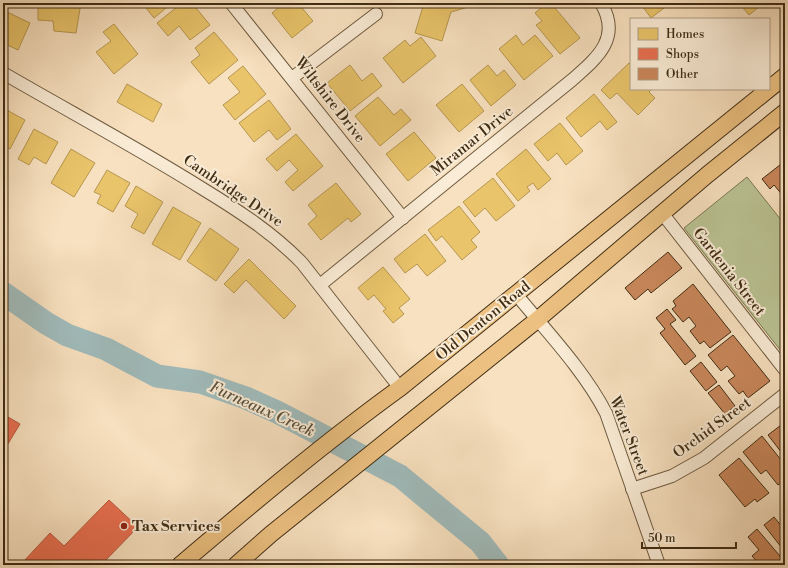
<svg xmlns="http://www.w3.org/2000/svg" width="788" height="568" viewBox="0 0 788 568" font-family="'Libre Bodoni',serif">
<rect width="100%" height="100%" fill="#f8e1c0"/>
<filter id="stains"><feTurbulence type="fractalNoise" baseFrequency=".005" numOctaves="4"/><feColorMatrix values="0 0 0 0 .2 0 0 0 0 .09 0 0 0 0 .02 0 0 0 .5 -.17"/></filter>
<radialGradient id="worn" r=".72"><stop offset=".6" stop-color="#630" stop-opacity="0"/><stop offset="1" stop-color="#630" stop-opacity=".3"/></radialGradient>
<path fill="#bac394" stroke="#7d7854" d="M747,177l38,48v131l-101,-128z"/>
<g fill="#e9c46a" stroke="#b69750">
<path d="M44,3h37l-5,30 -22,-2 -1,-10 -15,-1v-14l6,1z"/>
<path d="M142,3h30l-18,15z"/>
<path d="M182,3h10l18,22 -20,15 -11,-14 -11,10 -11,-13z"/>
<path d="M284,3h24l-6,5 11,13 -21,17 -20,-25z"/>
<path d="M424,3h40l1,5 -14,4 -9,29 -27,-8z"/>
<path d="M547,3h4l29,35 -20,16 -24,-29 6,-4 -7,-8z"/>
<path d="M640,3h21l3,5 -13,10z"/>
<path d="M739,3h25l-15,12z"/>
<path d="M3,10l27,13 -12,27 -15,-7z"/>
<path d="M114,24l24,30 -24,20 -18,-22 15,-11 -8,-9z"/>
<path d="M214,32l24,28 -29,24 -18,-22 9,-7 -5,-7z"/>
<path d="M516,35l7,10 12,-10 18,21 -29,24 -25,-31z"/>
<path d="M421,37l15,19 -33,27 -20,-25 22,-18 5,6z"/>
<path d="M629,63l2,2v24h21l-3,3 6,6 -17,17 -21,-22 -7,6 -9,-9z"/>
<path d="M350,65l12,16 10,-8 10,13 -32,25 -23,-28z"/>
<path d="M488,65l9,11 7,-6 12,15 -25,21 -21,-26z"/>
<path d="M243,66l23,28 -31,26 -12,-15 17,-13 -12,-14z"/>
<path d="M127,84l35,20 -9,18 -36,-20z"/>
<path d="M462,84l22,27 -25,21 -23,-27z"/>
<path d="M594,94l23,28 -10,8 -7,-9 -19,16 -15,-19z"/>
<path d="M378,97l16,18 7,-6 10,11 -31,26 -25,-30z"/>
<path d="M269,100l22,29 -14,11 -8,-10 -15,12 -15,-19z"/>
<path d="M3,108l22,12 -15,29 -7,-4z"/>
<path d="M560,123l23,28 -17,14 -9,-12 -9,8 -14,-17z"/>
<path d="M34,129l24,13 -12,22 -12,-7 -5,8 -11,-6z"/>
<path d="M414,132l22,26 -28,23 -22,-27z"/>
<path d="M296,134l27,32 -30,25 -8,-9 13,-12 -9,-10 -12,11 -11,-12z"/>
<path d="M71,149l24,14 -21,34 -23,-14z"/>
<path d="M526,149l25,30 -13,11 -5,-7 -6,4 3,4 -12,10 -22,-27z"/>
<path d="M107,170l23,13 -17,29 -16,-9 4,-8 -7,-3z"/>
<path d="M493,178l22,28 -19,15 -11,-13 -10,9 -12,-15z"/>
<path d="M336,183l25,31 -10,8 -3,-4 -27,22 -13,-16 9,-8 -9,-11z"/>
<path d="M136,186l27,16 -19,32 -13,-7 7,-13 -13,-8z"/>
<path d="M459,206l21,26 -9,8 6,7 -15,13 -20,-24 -6,5 -8,-11z"/>
<path d="M173,207l28,16 -21,37 -28,-16z"/>
<path d="M210,228l29,21 -23,32 -29,-20z"/>
<path d="M425,234l21,27 -19,15 -10,-12 -12,9 -11,-14z"/>
<path d="M249,259l47,47 -12,13 -38,-39 -12,13 -10,-9z"/>
<path d="M383,267l27,32 -11,9 5,6 -11,9 -10,-12 3,-2 -12,-14 -6,5 -10,-12z"/>
</g>
<g fill="#e76f51" stroke="#b55b3f">
<path d="M3,414l17,10 -17,28z"/>
<path d="M109,500l29,27 -37,38h-75l-3,-3 27,-29 14,13z"/>
</g>
<g fill="none" stroke-linecap="round" stroke-linejoin="round">
<path stroke="#a0bbbb" stroke-width="23" d="M3,293l43,30 21,12 39,14 51,27 43,6 46,16 31,14 123,64 80,66 18,23"/>
</g>
<g fill="#c8865a" stroke="#402d14">
<path d="M785,161v35l-1,1 -10,-12 -4,4 -8,-10z"/>
<path d="M668,252l14,16 -31,25 -3,-4 -13,11 -10,-12z"/>
<path d="M693,284l38,48 -21,16 -6,-7 -4,3 -10,-13 6,-5 -7,-9 -6,5 -11,-13 4,-3 -3,-5z"/>
<path d="M667,309l9,11 -6,4 26,32 -11,9 -25,-32 5,-4 -9,-11z"/>
<path d="M733,335l37,46 -22,17 -5,-7 -4,3 -11,-13 7,-5 -8,-10 -6,5 -13,-16z"/>
<path d="M701,362l16,20 -11,9 -16,-20z"/>
<path d="M719,385l16,21 -10,8 -17,-21z"/>
<path d="M785,422v35l-17,-22z"/>
<path d="M762,436l23,29v15l-7,5 -12,-15 -5,4 -18,-22z"/>
<path d="M739,458l30,35 -12,9 -2,-3 -10,8 -26,-32z"/>
<path d="M774,517l9,11 2,-2v26l-21,-27z"/>
<path d="M757,529l28,33v3h-25l-8,-9 7,-6 -11,-13z"/>
</g>
<g fill="none" stroke-linecap="round" stroke-linejoin="round">
<defs>
<g id="minor">
<path d="M231,3l172,215"/>
<path d="M3,73c67,39 135,75 200,116 36,22 70,44 99,74l98,125"/>
<path d="M292,78l84,-64"/>
<path d="M662,213l123,157"/>
<path d="M320,285l252,-205c25,-22 50,-42 29,-77"/>
<path d="M516,294c31,38 67,75 90,119l53,152"/>
<path d="M632,489l40,-13 32,-18 81,-64"/>
</g>
<g id="major">
<path d="M180,565c72,-61 144,-122 220,-177l385,-312"/>
<path d="M236,565l35,-31 266,-214 170,-145 78,-63"/>
</g>
</defs>
<use href="#minor" stroke="#6e5a3f" stroke-width="14"/>
<use href="#major" stroke="#402d14" stroke-width="18"/>
<use href="#minor" stroke="#faecd6" stroke-width="12"/>
<use href="#major" stroke="#ecc080" stroke-width="16"/>
</g>
<circle fill="#8f2418" stroke="#faecd6" stroke-width="1.5" cx="124" cy="526" r="4"/>
<g text-anchor="middle" dominant-baseline="central" stroke-width="4" stroke-linejoin="round" paint-order="stroke">
<g font-size="15" fill="#402d14" stroke="#faecd6">
<text transform="translate(330 100) rotate(52)">Wiltshire Drive</text>
<text transform="translate(472 141) rotate(-39)">Miramar Drive</text>
<text transform="translate(233 191) rotate(34)">Cambridge Drive</text>
<text transform="translate(729 272) rotate(52)">Gardenia Street</text>
<text transform="translate(483 321) rotate(-39)">Old Denton Road</text>
<text transform="translate(712 428) rotate(-36)">Orchid Street</text>
<text transform="translate(629 436) rotate(69)">Water Street</text>
</g>
<g font-size="15" font-weight="bold" fill="#402d14" stroke="#faecd6" text-anchor="start">
<text x="132" y="526">Tax Services</text>
</g>
<g font-size="16" font-style="italic" fill="#58503e" stroke="#faecd6">
<text transform="translate(262 409) rotate(24)">Furneaux Creek</text>
</g>
</g>
<rect width="788" height="568" fill="none" stroke="#f8e1c0" stroke-width="16"/>
<rect x="4" y="4" width="780" height="560" fill="none" stroke="#402d14" stroke-width="2"/>
<rect x="8" y="8" width="772" height="552" fill="none" stroke="#402d14"/>
<rect x="630" y="18" width="140" height="72" fill="#faecd6" stroke="#b0a088"/>
<rect x="638" y="28" width="20" height="12" fill="#e9c46a" stroke="#b0a088"/>
<text x="666" y="38" font-size="12" fill="#402d14">Homes</text>
<rect x="638" y="48" width="20" height="12" fill="#e76f51" stroke="#b0a088"/>
<text x="666" y="58" font-size="12" fill="#402d14">Shops</text>
<rect x="638" y="68" width="20" height="12" fill="#c8865a" stroke="#b0a088"/>
<text x="666" y="78" font-size="12" fill="#402d14">Other</text>
<path d="M642 542v6h94v-6" fill="none" stroke="#402d14" stroke-width="2"/>
<text x="648" y="542" font-size="12" fill="#402d14" stroke="#faecd6" stroke-width="3" paint-order="stroke">50 m</text>
<rect width="100%" height="100%" filter="url(#stains)"/>
<rect width="100%" height="100%" fill="url(#worn)"/>
</svg>
